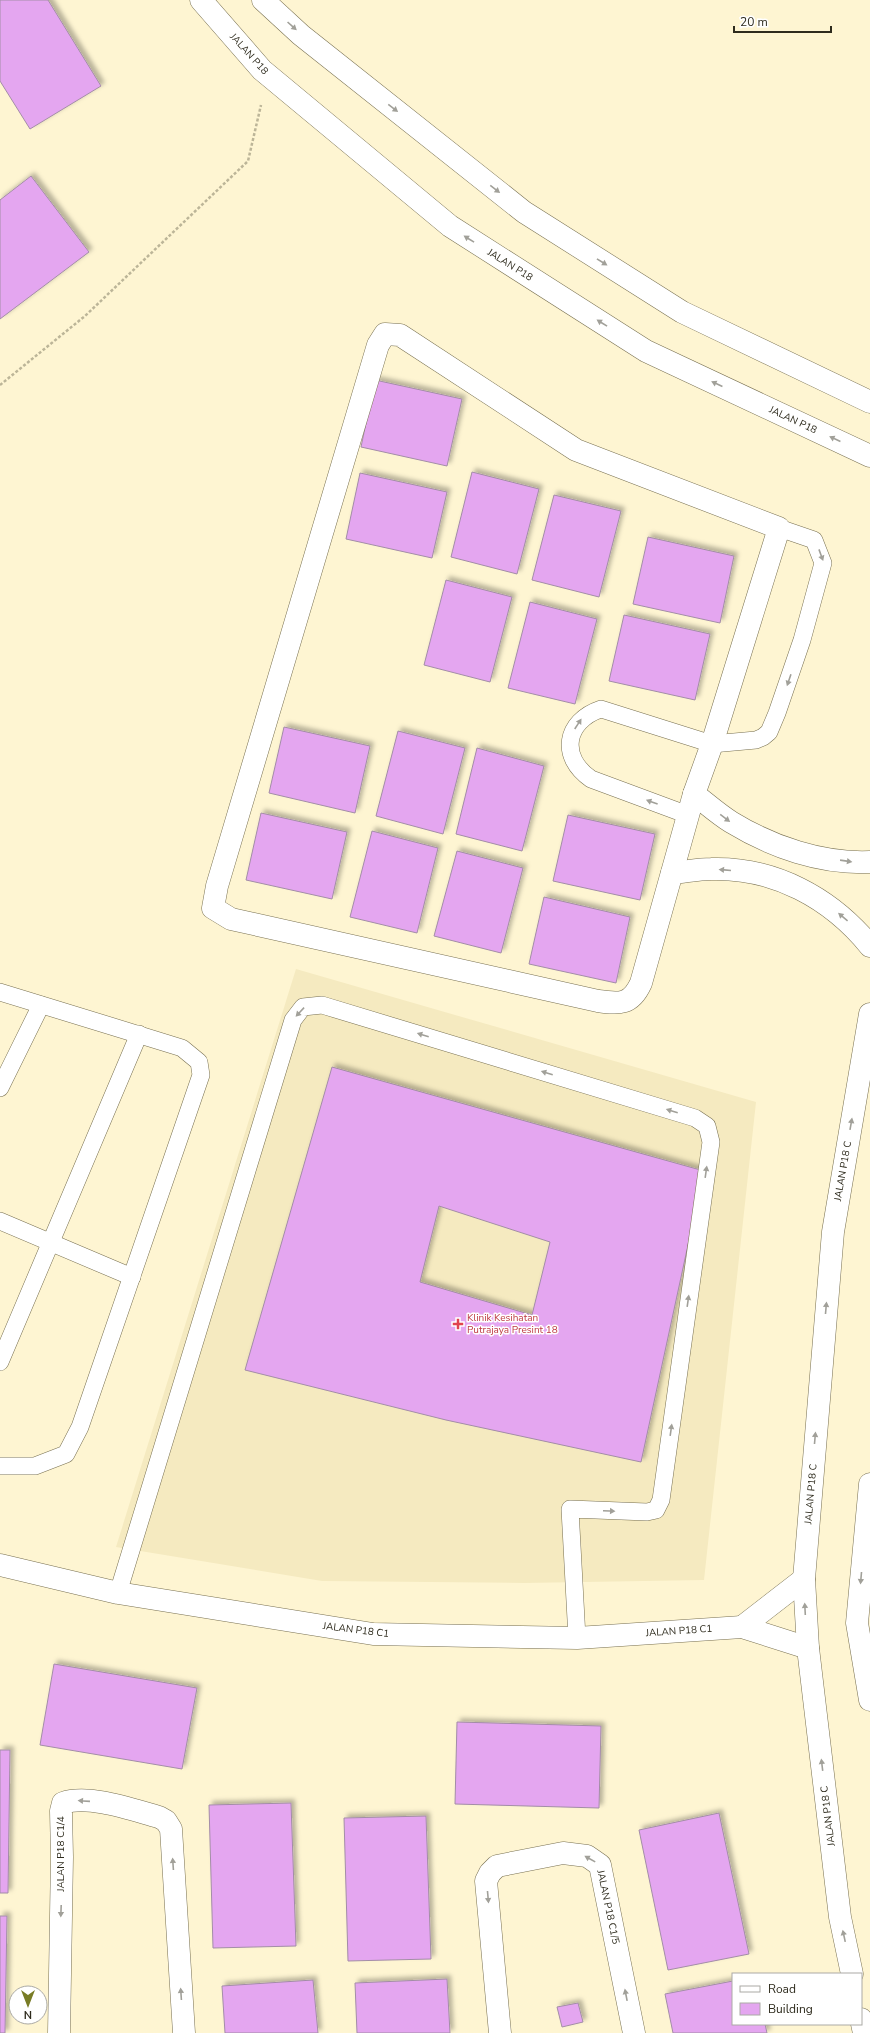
<svg xmlns="http://www.w3.org/2000/svg" width="870" height="2033" viewBox="0 0 870 2033" font-family="'Nunito Sans',sans-serif">
<defs>
<filter id="shadow"><feDropShadow dx="3.5" dy="-3.5" stdDeviation="2" flood-color="#0004"/></filter>
</defs>
<rect width="100%" height="100%" fill="#fef5d2"/>
<path fill="#f5eac0" d="M296,969l460,133 -52,478 -180,3 -202,-2 -206,-34z"/>
<g fill="#e4a6f0" stroke="#a38da7" fill-rule="evenodd" filter="url(#shadow)">
<path d="M0,0h48l53,86 -71,43 -30,-48z"/>
<path d="M31,176l58,76 -89,67v-119z"/>
<path d="M375,380l87,19 -15,67 -86,-19z"/>
<path d="M472,472l67,17 -22,85 -66,-17z"/>
<path d="M360,473l87,19 -15,66 -86,-19z"/>
<path d="M554,495l67,16 -22,86 -67,-17z"/>
<path d="M648,537l86,19 -14,67 -87,-19z"/>
<path d="M446,580l66,17 -22,85 -66,-17z"/>
<path d="M530,602l67,17 -22,85 -67,-16z"/>
<path d="M624,615l86,19 -15,66 -86,-19z"/>
<path d="M284,727l86,19 -15,67 -86,-20z"/>
<path d="M398,731l67,17 -22,86 -67,-18z"/>
<path d="M477,748l67,18 -22,85 -66,-17z"/>
<path d="M261,813l86,19 -15,67 -86,-19z"/>
<path d="M568,815l87,19 -15,66 -87,-19z"/>
<path d="M372,831l66,17 -21,85 -67,-16z"/>
<path d="M457,851l66,17 -22,85 -67,-17z"/>
<path d="M544,897l86,20 -14,66 -87,-19z"/>
<path d="M332,1067l372,104 -63,291 -195,-42 -201,-50zM439,1206l111,36 -18,73 -112,-33z"/>
<path d="M54,1664l143,24 -15,81 -142,-24z"/>
<path d="M457,1722l144,4 -2,82 -144,-4z"/>
<path d="M0,1750h10l-2,143h-8z"/>
<path d="M291,1803l5,143 -83,2 -4,-143z"/>
<path d="M719,1813l30,141 -81,16 -29,-140z"/>
<path d="M426,1816l5,143 -83,2 -4,-143z"/>
<path d="M0,1916h7l-2,117h-5z"/>
<path d="M447,1979l3,54h-93l-2,-50z"/>
<path d="M313,1980l5,53h-93l-3,-47z"/>
<path d="M733,1981v43h32l2,9h-94l-8,-39z"/>
<path d="M578,2003l5,19 -21,5 -5,-20z"/>
</g>
<g fill="none" stroke-linecap="round" stroke-linejoin="round">
<defs>
<g id="lane">
<path d="M688,815l-97,-36c-32,-22 -26,-58 10,-70l111,35 44,-4 7,-3 6,-5 8,-19 25,-73 21,-77 -9,-23 -35,-12"/>
<path d="M0,992l182,56 17,14 2,13 -121,352 -14,27 -31,12h-35"/>
<path d="M0,1088l41,-83"/>
<path d="M0,1221l132,56"/>
<path d="M0,1362l139,-328"/>
<path d="M118,1593l175,-573 10,-13 19,-2 373,113 12,8 4,16 -50,358 -5,10 -9,2 -77,-3 7,129"/>
</g>
<g id="street">
<path d="M385,334l15,1 176,115 203,78 -67,216 -18,50 -53,189c-10,22 -21,21 -43,18l-367,-82 -18,-11 4,-22 161,-541z"/>
<path d="M694,794c12,9 24,20 37,28 41,25 90,42 139,40"/>
<path d="M672,873c13,-1 26,-4 39,-4 63,-2 120,29 159,77"/>
<path d="M0,1565l118,28 255,41 204,4 165,-11 66,21"/>
<path d="M742,1627l62,-48"/>
<path d="M59,2033l3,-176 -1,-46 2,-8c26,-9 70,7 96,14l7,4 5,8 13,204"/>
<path d="M500,2033l-14,-152 4,-8 7,-7 66,-13 24,3 13,9 34,168"/>
</g>
<g id="secondary">
<path d="M201,0l61,70 188,156 196,125 224,105"/>
<path d="M263,0l38,35 223,177 158,100 188,90"/>
<path d="M870,1484l-13,139 13,77"/>
<path d="M852,1974l-12,-57 -32,-269 -4,-69 29,-347 37,-218"/>
<path d="M861,2019l3,14"/>
</g>
</defs>
<use href="#lane" stroke="#787051" stroke-width="18"/>
<use href="#street" stroke="#787051" stroke-width="23"/>
<use href="#secondary" stroke="#787051" stroke-width="23"/>
<path stroke="#bcb598" stroke-width="2.5" stroke-dasharray="3 2" stroke-linecap="butt" d="M0,385l85,-69 163,-155 13,-56"/>
<use href="#lane" stroke="#fff" stroke-width="17"/>
<use href="#street" stroke="#fff" stroke-width="22"/>
<use href="#secondary" stroke="#fff" stroke-width="22"/>
</g>
<defs><path id="oneway-solid" d="M-6-.8H1V-3.2L6.5 0L1 3.2V.8H-6Z"/></defs>
<g fill="#a1a099">
<use href="#oneway-solid" transform="translate(292 26) rotate(42)"/>
<use href="#oneway-solid" transform="translate(393 108) rotate(38)"/>
<use href="#oneway-solid" transform="translate(495 189) rotate(38)"/>
<use href="#oneway-solid" transform="translate(469 239) rotate(-148)"/>
<use href="#oneway-solid" transform="translate(602 262) rotate(32)"/>
<use href="#oneway-solid" transform="translate(602 323) rotate(-148)"/>
<use href="#oneway-solid" transform="translate(717 384) rotate(-155)"/>
<use href="#oneway-solid" transform="translate(835 439) rotate(-155)"/>
<use href="#oneway-solid" transform="translate(821 555) rotate(70)"/>
<use href="#oneway-solid" transform="translate(789 680) rotate(109)"/>
<use href="#oneway-solid" transform="translate(578 724) rotate(-57)"/>
<use href="#oneway-solid" transform="translate(652 802) rotate(-160)"/>
<use href="#oneway-solid" transform="translate(725 818) rotate(37)"/>
<use href="#oneway-solid" transform="translate(846 861) rotate(8)"/>
<use href="#oneway-solid" transform="translate(725 870) rotate(-175)"/>
<use href="#oneway-solid" transform="translate(843 917) rotate(-140)"/>
<use href="#oneway-solid" transform="translate(300 1012) rotate(133)"/>
<use href="#oneway-solid" transform="translate(423 1035) rotate(-163)"/>
<use href="#oneway-solid" transform="translate(547 1073) rotate(-163)"/>
<use href="#oneway-solid" transform="translate(672 1111) rotate(-163)"/>
<use href="#oneway-solid" transform="translate(851 1124) rotate(-80)"/>
<use href="#oneway-solid" transform="translate(706 1172) rotate(-82)"/>
<use href="#oneway-solid" transform="translate(688 1301) rotate(-82)"/>
<use href="#oneway-solid" transform="translate(826 1308) rotate(-85)"/>
<use href="#oneway-solid" transform="translate(671 1430) rotate(-82)"/>
<use href="#oneway-solid" transform="translate(815 1438) rotate(-85)"/>
<use href="#oneway-solid" transform="translate(609 1511) rotate(2)"/>
<use href="#oneway-solid" transform="translate(861 1578) rotate(95)"/>
<use href="#oneway-solid" transform="translate(805 1609) rotate(-93)"/>
<use href="#oneway-solid" transform="translate(822 1765) rotate(-97)"/>
<use href="#oneway-solid" transform="translate(84 1801) rotate(-176)"/>
<use href="#oneway-solid" transform="translate(590 1859) rotate(-151)"/>
<use href="#oneway-solid" transform="translate(173 1864) rotate(-94)"/>
<use href="#oneway-solid" transform="translate(488 1897) rotate(85)"/>
<use href="#oneway-solid" transform="translate(61 1911) rotate(92)"/>
<use href="#oneway-solid" transform="translate(844 1936) rotate(-102)"/>
<use href="#oneway-solid" transform="translate(181 1994) rotate(-94)"/>
<use href="#oneway-solid" transform="translate(626 1995) rotate(-101)"/>
</g>
<path fill="#e0444e" stroke="#fff" stroke-width="1.5" d="M456 1318h4v4h4v4h-4v4h-4v-4h-4v-4h4z"/>
<g text-anchor="middle" dominant-baseline="central" stroke-width="3" stroke-linejoin="round" paint-order="stroke">
<g font-size="10" fill="#2e2b1d" stroke="#fff">
<text transform="translate(249 54) rotate(48)">JALAN P18</text>
<text transform="translate(510 265) rotate(32)">JALAN P18</text>
<text transform="translate(793 420) rotate(25)">JALAN P18</text>
<text transform="translate(843 1171) rotate(-80)">JALAN P18 C</text>
<text transform="translate(811 1494) rotate(-85)">JALAN P18 C</text>
<text transform="translate(356 1630) rotate(7)">JALAN P18 C1</text>
<text transform="translate(679 1631) rotate(-4)">JALAN P18 C1</text>
<text transform="translate(828 1816) rotate(-97)">JALAN P18 C</text>
<text transform="translate(61 1854) rotate(-90)">JALAN P18 C1/4</text>
<text transform="translate(608 1907) rotate(78)">JALAN P18 C1/5</text>
</g>
<g font-size="10" fill="#be3a42" stroke="#fff" text-anchor="start">
<text x="467" y="1318">Klinik Kesihatan<tspan x="467" dy="12">Putrajaya Presint 18</tspan></text>
</g>
</g>
<rect x="732" y="1973" width="130" height="52" fill="#ffffff" stroke="#abaaa5"/>
<rect x="740" y="1986" width="20" height="6" fill="#ffffff" stroke="#abaaa5"/>
<text x="768" y="1993" font-size="12" fill="#2e2b1d">Road</text>
<rect x="740" y="2003" width="20" height="12" fill="#e4a6f0" stroke="#abaaa5"/>
<text x="768" y="2013" font-size="12" fill="#2e2b1d">Building</text>
<g transform="translate(28 2005) rotate(180)"><circle r="19" fill="#ffffff" stroke="#abaaa5"/>
<path d="M0-3L7 15L0 10L-7 15Z" fill="#787c25"/>
<text y="-6" font-size="11" font-weight="bold" text-anchor="middle" fill="#2e2b1d">N</text>
</g>
<path d="M734 26v6h97v-6" fill="none" stroke="#2e2b1d" stroke-width="2"/>
<text x="740" y="26" font-size="12" fill="#2e2b1d" stroke="#ffffff" stroke-width="3" paint-order="stroke">20 m</text>
</svg>
